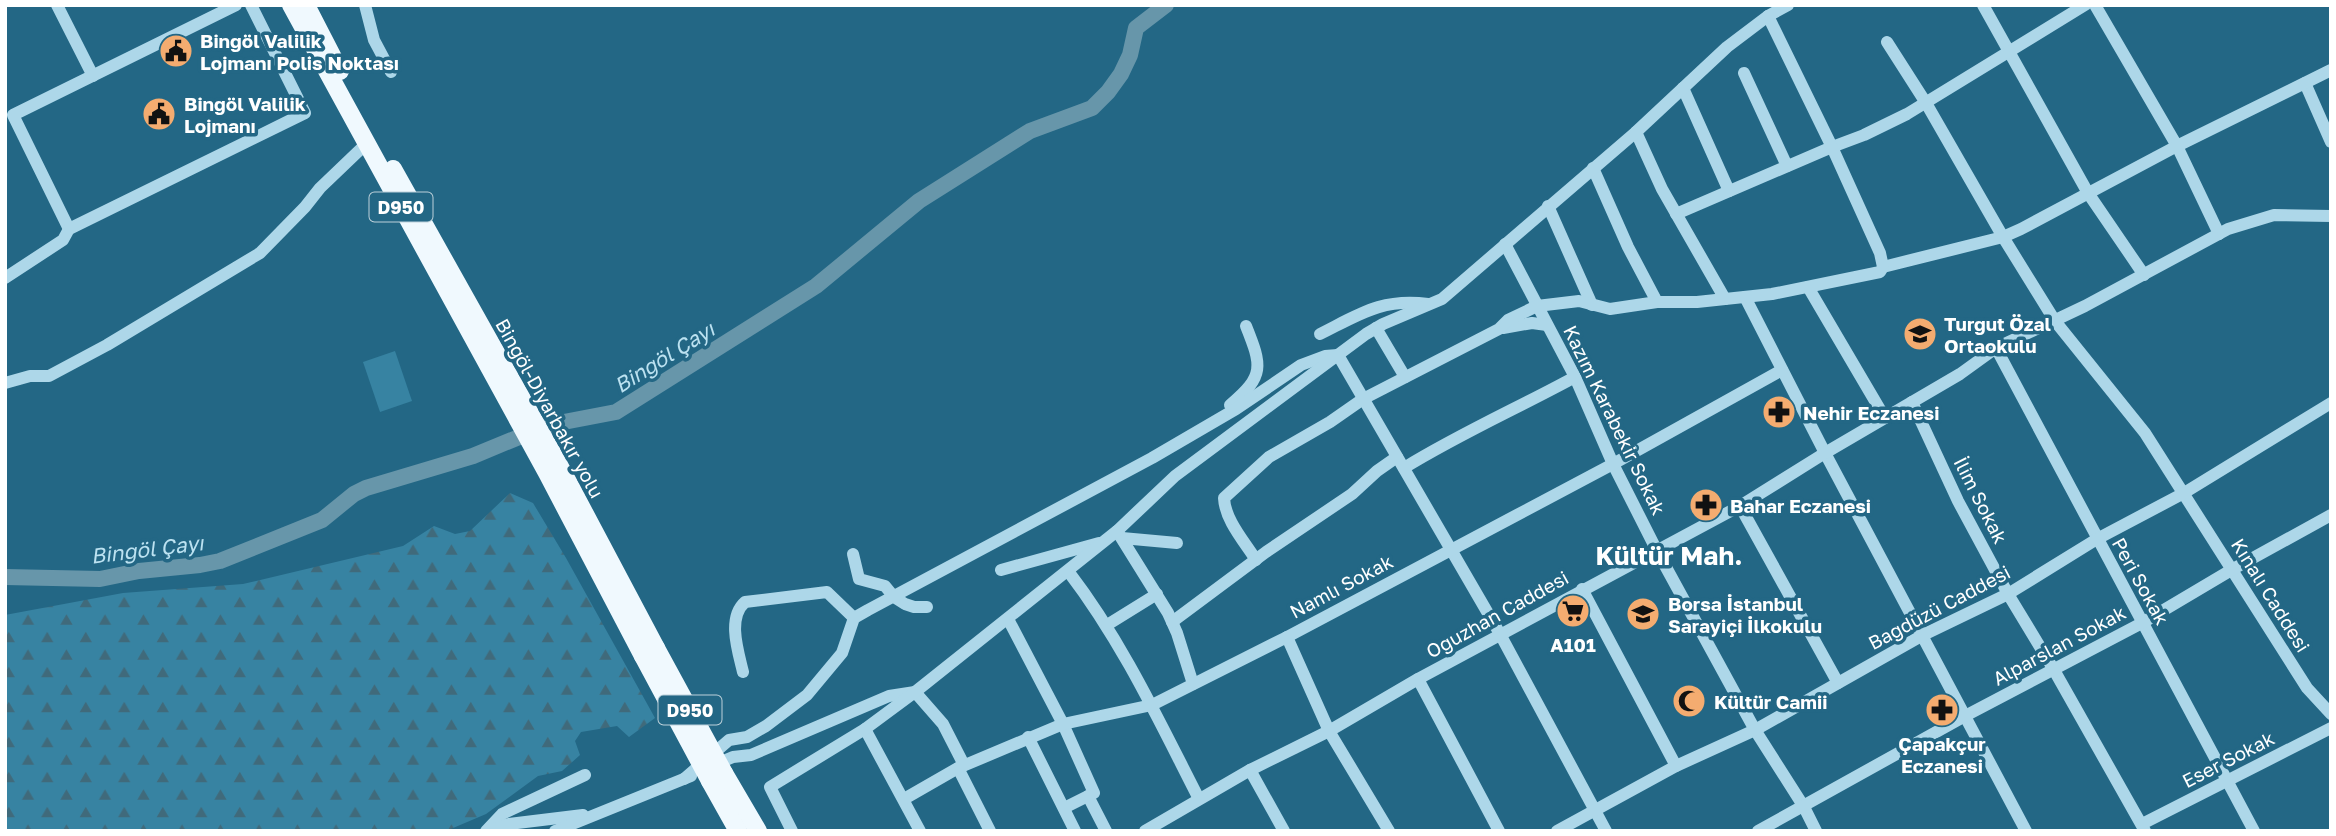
<svg xmlns="http://www.w3.org/2000/svg" width="2336" height="836" viewBox="0 0 2336 836" font-family="'Golos Text',sans-serif">
<defs>
<pattern id="forest-firs" width="22" height="20" patternUnits="userSpaceOnUse" patternTransform="scale(1.75)"><rect width="22" height="20" fill="#3783a2"/><path d="M5 1l3.5 6h-7zM16 11l3.5 6h-7z" fill="#406a7b"/></pattern>
</defs>
<rect width="100%" height="100%" fill="#236785"/>
<path fill="url(#forest-firs)" d="M510,493l23,10 33,55 89,160 -26,19 -12,-11 -36,6 -6,9 5,14 -18,16 -24,5 -52,38 -40,17h-441v-216l118,-22 120,-9 160,-38 31,-20 21,8 15,-3z"/>
<path fill="#3783a2" d="M395,351l17,50 -32,11 -17,-50z"/>
<g fill="none" stroke-linecap="round" stroke-linejoin="round">
<path stroke="#6796aa" stroke-width="16" d="M5,577l95,2 39,-8 61,-6 20,-4 102,-41 32,-26 12,-6 107,-32 75,-31 68,-13 200,-126 103,-85 111,-70 62,-23 16,-16 13,-18 9,-19 6,-27 30,-23"/>
<g stroke="#add7e9" stroke-width="12">
<path d="M57,5l36,71"/>
<path d="M365,5l9,35 17,32"/>
<path d="M1983,5l105,188 56,82"/>
<path d="M2095,5l82,141 42,88"/>
<path d="M1887,42l39,61 77,134 52,84 90,112 162,255 24,26"/>
<path d="M1744,73l43,93"/>
<path d="M2305,83l26,59"/>
<path d="M1683,88l46,103"/>
<path d="M1636,132l26,57 63,110"/>
<path d="M1593,168l35,79 29,55"/>
<path d="M1548,206l44,99"/>
<path d="M1676,214l156,-67 32,-12 43,-21 178,-109"/>
<path d="M69,229l-56,-114 223,-110"/>
<path d="M1505,244l70,133 38,87 43,85 99,181 49,77 12,24"/>
<path d="M1883,267l120,-30 18,-8 156,-83 154,-76"/>
<path d="M5,278l58,-38 6,-11 236,-116 -54,-108"/>
<path d="M1808,287l77,131"/>
<path d="M1745,297l80,156 201,378"/>
<path d="M1376,328l29,49"/>
<path d="M1503,328l29,-5 15,2"/>
<path d="M1320,334c40,-20 62,-36 108,-30"/>
<path d="M1996,348l258,483"/>
<path d="M5,383l25,-7h19l58,-31 153,-92 45,-46 15,-19 46,-44"/>
<path d="M1912,402l46,99 50,93 46,76 91,161"/>
<path d="M1230,405c35,-29 32,-39 16,-79"/>
<path d="M1404,468c55,-34 114,-60 171,-91"/>
<path d="M1740,506l98,177"/>
<path d="M1117,531l51,82 9,20 16,51"/>
<path d="M1122,538l55,5"/>
<path d="M853,554l6,25 26,7 9,11 11,7 9,3h13"/>
<path d="M1256,560c-12,-19 -31,-40 -32,-62l45,-41 61,-35 33,-23 136,-70 9,-9 29,-14 42,-5 31,8 47,-7h40l75,-8 108,-22 3,-5 -3,-14 -48,-106 -64,-131"/>
<path d="M1001,570l98,-27"/>
<path d="M1068,571c55,72 90,148 131,228"/>
<path d="M1582,589l94,177"/>
<path d="M1008,619l55,105 31,69 -30,15"/>
<path d="M1172,622l94,-70 86,-58 25,-23 20,-14"/>
<path d="M1107,625l50,-31"/>
<path d="M1287,637l42,94 60,100"/>
<path d="M743,672c-5,-21 -16,-54 2,-70l82,-10 27,26"/>
<path d="M1418,679l81,152"/>
<path d="M865,729l55,102"/>
<path d="M1028,737l47,94"/>
<path d="M714,765l19,-8 18,-2 138,-59 26,-4 28,32 21,41"/>
<path d="M958,768l32,63"/>
<path d="M1250,770l34,61"/>
<path d="M684,779l45,-39 18,-3 19,-11 41,-31 35,-42 12,-35 14,-8 284,-152 84,-49 65,-44 24,-9 13,-1 162,279 106,197"/>
<path d="M1088,796l18,35"/>
<path d="M904,799l54,-31 105,-44 89,-19 135,-68 326,-173 169,-94"/>
<path d="M2142,824l189,-96"/>
<path d="M486,831l16,-17 83,-39"/>
<path d="M487,831l22,-7 74,-9"/>
<path d="M555,831l136,-55"/>
<path d="M792,831l-22,-44 95,-58 50,-37 202,-161 58,-55 191,-142 17,-10 59,-25 194,-167 91,-85 41,-31 20,-11"/>
<path d="M1145,831l105,-61 79,-39 89,-52 322,-173 85,-53 135,-79 36,-26 89,-42 143,-77 46,-14 57,1"/>
<path d="M1557,831l119,-65 79,-36 168,-95 85,-41 89,-55 87,-46 147,-90"/>
<path d="M1758,831l207,-115 177,-93 91,-54 98,-54"/>
</g>
<g stroke="#f0f9fe" stroke-width="18">
<path d="M291,5l256,468 96,183"/>
<path d="M306,5l34,66"/>
<path d="M393,169l166,296 97,183"/>
<path d="M724,773l34,58"/>
<path d="M710,781l28,50"/>
</g>
<g stroke="#f0f9fe" stroke-width="18">
<path d="M656,648l68,125"/>
<path d="M643,656l67,125"/>
</g>
</g>
<defs>
<symbol id="civic-disc" viewBox="-11 -11 22 22"><circle r="9.5" fill="#f4ac70" stroke="#236785"/><path d="M-.6-6.5H3V-4.5H.6V-3L4-1V1h2V6H-6V1h2V-1L-.6-3ZM-1.2 2.5V6h2.4V2.5Z" fill="#111"/></symbol>
<symbol id="school-disc" viewBox="-11 -11 22 22"><circle r="9.5" fill="#f4ac70" stroke="#236785"/><path d="M0-5L7-2L0 1L-7-2ZM-4 1L0 2.5L4 1V4Q0 6-4 4Z" fill="#111"/></symbol>
<symbol id="pharmacy-disc" viewBox="-11 -11 22 22"><circle r="9.5" fill="#f4ac70" stroke="#236785"/><path d="M-2-6h4v4h4v4h-4v4h-4v-4h-4v-4h4Z" fill="#111"/></symbol>
<symbol id="supermarket-disc" viewBox="-11 -11 22 22"><circle r="9.5" fill="#f4ac70" stroke="#236785"/><path d="M-6-5.5h2.5l.6 2H6L4.5 2H-2.5L-4.4-4H-6ZM-1.5 3.2a1.3 1.3 0 1 0 .1 0ZM3 3.2a1.3 1.3 0 1 0 .1 0Z" fill="#111"/></symbol>
<symbol id="mosque-disc" viewBox="-11 -11 22 22"><circle r="9.5" fill="#f4ac70" stroke="#236785"/><path d="M3.5-4.9A6 6 0 1 0 3.5 4.9A5 5 0 1 1 3.5-4.9Z" fill="#111"/></symbol>
</defs>
<g fill-rule="evenodd">
<use href="#civic-disc" x="157" y="32" width="38" height="38"/>
<use href="#civic-disc" x="140" y="95" width="38" height="38"/>
<use href="#school-disc" x="1901" y="315" width="38" height="38"/>
<use href="#pharmacy-disc" x="1760" y="393" width="38" height="38"/>
<use href="#pharmacy-disc" x="1687" y="486" width="38" height="38"/>
<use href="#supermarket-disc" x="1554" y="592" width="38" height="38"/>
<use href="#school-disc" x="1624" y="595" width="38" height="38"/>
<use href="#mosque-disc" x="1670" y="682" width="38" height="38"/>
<use href="#pharmacy-disc" x="1923" y="691" width="38" height="38"/>
</g>
<g text-anchor="middle" dominant-baseline="central" stroke-width="7" stroke-linejoin="round" paint-order="stroke">
<g fill="#236785" stroke="#bdd1da" stroke-width="2">
<rect x="369.5" y="192.5" width="63" height="29" rx="5"/>
<rect x="658.5" y="695.5" width="63" height="29" rx="5"/>
</g>
<g font-size="18" font-weight="bold" fill="#fff">
<text x="401" y="207">D950</text>
<text x="690" y="710">D950</text>
</g>
<g font-size="19" font-weight="bold" fill="#fff" stroke="#236785" text-anchor="start">
<text x="200" y="40">Bingöl Valilik<tspan x="200" dy="22">Lojmanı Polis Noktası</tspan></text>
<text x="184" y="103">Bingöl Valilik<tspan x="184" dy="22">Lojmanı</tspan></text>
<text x="1944" y="323">Turgut Özal<tspan x="1944" dy="22">Ortaokulu</tspan></text>
<text x="1803" y="412">Nehir Eczanesi</text>
<text x="1730" y="505">Bahar Eczanesi</text>
<text x="1668" y="603">Borsa İstanbul<tspan x="1668" dy="22">Sarayiçi İlkokulu</tspan></text>
<text x="1573" y="644" text-anchor="middle">A101</text>
<text x="1714" y="701">Kültür Camii</text>
<text x="1942" y="743" text-anchor="middle">Çapakçur<tspan x="1942" dy="22">Eczanesi</tspan></text>
</g>
<g font-size="19" fill="#fff" stroke="#236785">
<text transform="translate(550 408) rotate(61)">Bingöl-Diyarbakır yolu</text>
<text transform="translate(1615 420) rotate(64)">Kazım Karabekir Sokak</text>
<text transform="translate(1981 500) rotate(63)">İlim Sokak</text>
<text transform="translate(2141 581) rotate(61)">Peri Sokak</text>
<text transform="translate(1341 586) rotate(-28)">Namlı Sokak</text>
<text transform="translate(2271 595) rotate(58)">Kınalı Caddesi</text>
<text transform="translate(1939 607) rotate(-28)">Bağdüzü Caddesi</text>
<text transform="translate(1497 614) rotate(-29)">Oğuzhan Caddesi</text>
<text transform="translate(2059 645) rotate(-28)">Alparslan Sokak</text>
<text transform="translate(2228 759) rotate(-27)">Eser Sokak</text>
</g>
<g font-size="21" font-style="italic" fill="#bce2f1" stroke="#236785">
<text transform="translate(664 357) rotate(-32)">Bingöl Çayı</text>
<text transform="translate(147 549) rotate(-7)">Bingöl Çayı</text>
</g>
<g font-size="26" font-weight="bold" fill="#fff" stroke="#236785">
<text x="1669" y="555">Kültür Mah.</text>
</g>
</g>
<rect width="2336" height="836" fill="none" stroke="#ffffff" stroke-width="14"/>
</svg>
